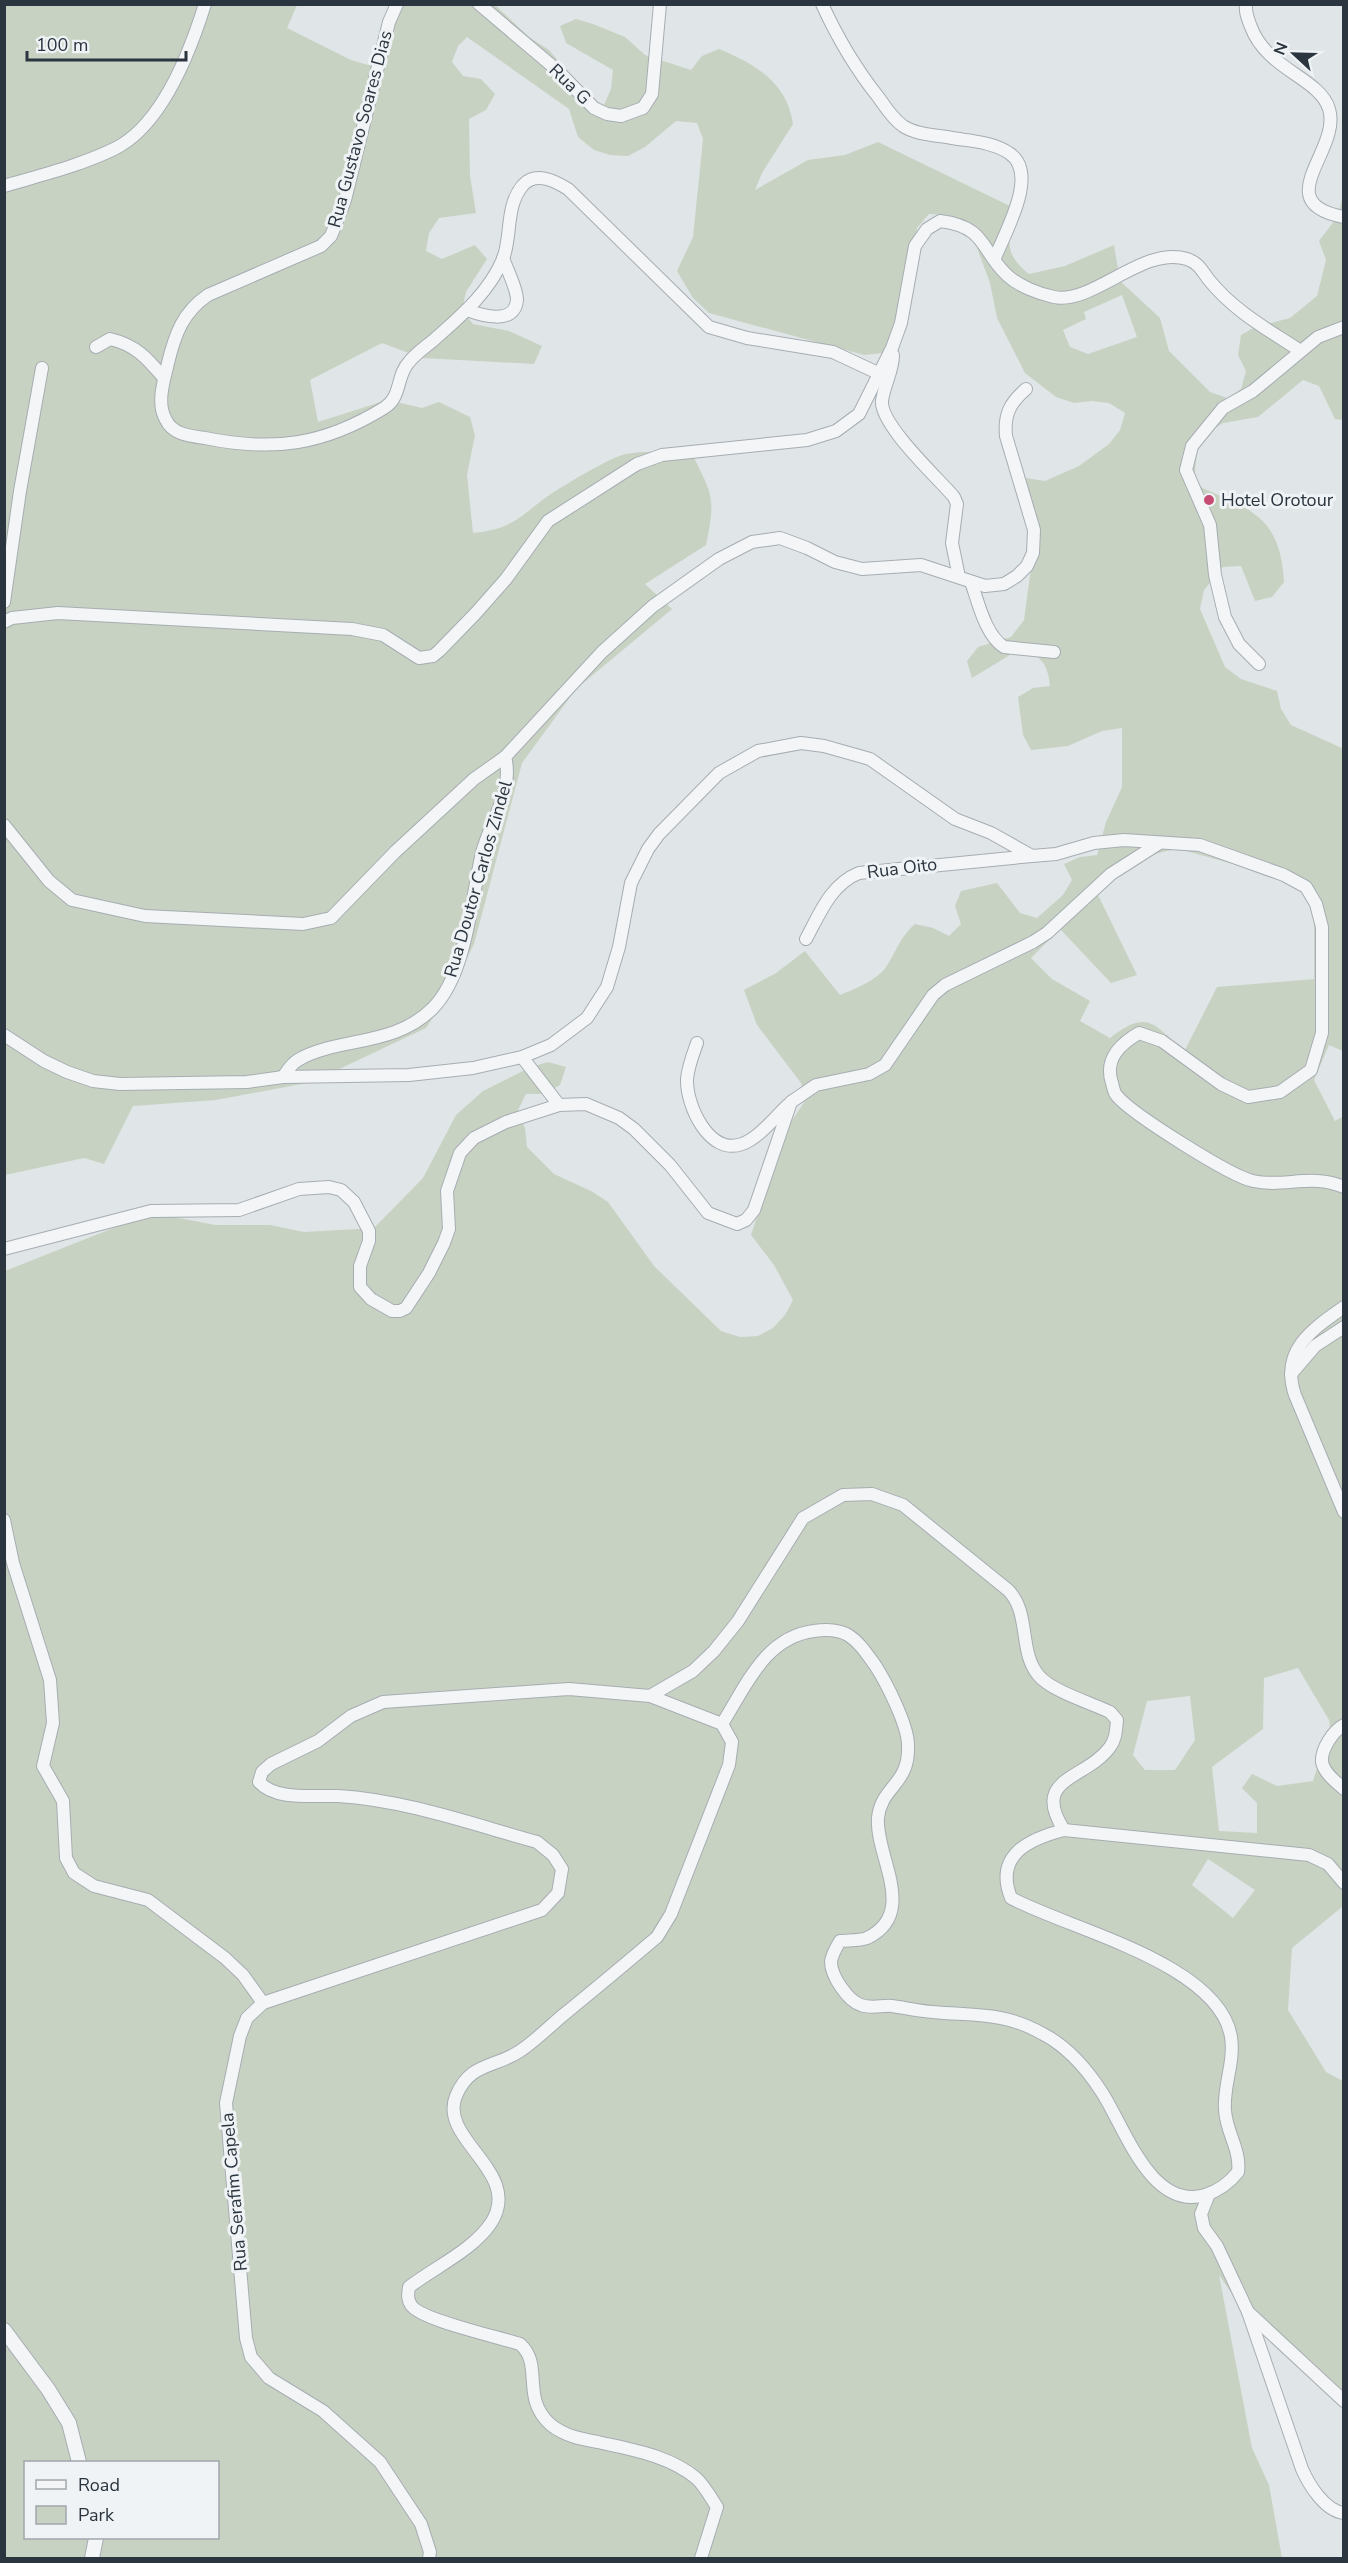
<svg xmlns="http://www.w3.org/2000/svg" width="1348" height="2563" viewBox="0 0 1348 2563" font-family="'Nunito Sans',sans-serif">
<rect width="100%" height="100%" fill="#e0e5e8"/>
<path fill="#c8d2c2" fill-rule="evenodd" d="M5,5h292l-10,23 64,32 17,5 16,-13 14,-47h97l34,32 20,13 38,46 17,9 7,-16 2,-19 -47,-27 -6,-17 16,-7 17,5 32,13 20,18 46,15 11,-14 17,-7c36,15 68,33 74,75l-31,49 -7,17 53,-30 37,-5 33,-13 136,66c-5,30 -12,45 15,66l36,-8 49,-21 6,36 40,37 9,33 41,41 17,6 14,-9 5,-18 -8,-16 3,-20 14,-8 35,-9 27,-22 9,-36 -7,-19 19,-25 5,-21v225l-8,-1 -16,-33 -16,-6 -45,37 -35,6 -16,10 -10,16 -3,35c55,26 86,29 90,98l-12,15 -17,4 -14,-35 -18,1 -19,23 -4,19 25,58 16,12 36,12 4,18 10,16 53,24 -1,302 -14,-6 -15,35 21,41 9,-5v794l-2,-3 -50,41 -4,62 38,62 17,9v324l-95,-88 -29,-42 33,173 17,37 13,73h-1277v-1287l136,-54 18,-3 56,11h55l34,7 70,-4 49,-50 33,-63 27,-24 48,-24 17,-5 18,5 -6,18 -16,9h-18l-8,16 7,18 2,19 27,27 37,17 17,11 46,64 67,65 19,6 18,-1 15,-8 12,-13 8,-15 -19,-35 -23,-30 34,-104 20,-30 -4,-18 -44,-58 -13,-35 32,-17 29,-22 35,44c15,-6 40,-16 48,-31 9,-15 13,-28 27,-40l18,4 16,8 12,-12 -6,-18 6,-15 36,-8 23,30 17,5 26,-23 9,-15 -8,-16 16,-7 17,-2 9,-33 16,-35v-59l-20,3 -34,15 -37,4 -8,-15 -5,-38 15,-9 17,-2c-2,-23 -10,-32 -32,-36l-46,28 -5,-17 11,-14 33,-10 13,-17 6,-45 5,-17 -9,-80 19,3 34,-15 30,-22 11,-14 5,-17 -16,-10 -18,-2 -17,2 -18,-6 -31,-24 -28,-55 -7,-35 -17,-46 -10,-14 -15,-8 -19,-1 -12,14 -9,75 -25,50 -19,2 -155,-42 -16,-15 -16,-27 16,-34 10,-98 -6,-16 -21,-2 -31,26 -17,9 -18,-1 -16,-5 -16,-13 -9,-28 -102,-72 -9,9 -6,16 11,14 18,3 14,15 -9,16 -17,9 1,57 6,37 -37,5 -10,15 -3,18 16,8 33,-14 12,14 -21,33 -4,18 11,14 36,7 33,15 -8,18 -112,-6 -40,-15 -72,37 8,42 69,-22 35,8 17,-6 31,15 5,18 -8,40 6,58c45,-4 49,-21 84,-43 13,-8 56,-34 69,-36 22,-4 47,-3 68,4 20,39 21,43 12,87l-61,39 27,25 -96,80 -54,74 -48,181 -27,53 -21,31 -114,54 -96,18 -83,6 -29,58 -20,-6 -79,17zM1122,295l15,42 -49,17 -18,-7 -7,-17 23,-11 -2,-7zM1179,849l112,31 20,18 3,19v62l-97,8 -33,65c-30,-29 -37,-43 -74,-14l-30,-17 10,-20 -38,-22 -21,-21 29,-29 51,54 26,-8 -39,-80c16,-26 51,-43 81,-46zM1298,1668l31,52 1,7 -17,54 -36,5 -25,-12 -10,14 15,15v30l-38,-2 -7,-64 51,-38 1,-51zM1190,1696l5,44 -20,30h-30l-12,-15 14,-54zM1208,1859l47,31 -22,28 -41,-33zM26,2462h192v76h-192z"/>
<g fill="none" stroke-linecap="round" stroke-linejoin="round">
<defs>
<g id="minor">
<path d="M397,4l-8,18 -44,178 -14,36 -10,10 -113,49c-25,17 -33,39 -40,68 -4,18 -12,40 -2,57 7,15 25,16 39,18 68,14 119,7 179,-30 18,-11 12,-32 25,-46 7,-9 18,-16 27,-24 26,-23 53,-46 67,-79 9,-23 2,-53 20,-74 13,-14 32,-4 45,4l141,138 38,11 86,14 47,22"/>
<path d="M479,4l78,66 37,38 13,6 14,2 22,-8 9,-14 8,-90"/>
<path d="M822,4c16,35 33,64 57,94 7,10 14,21 24,28 14,9 33,9 49,12 18,3 41,4 57,15 31,20 -4,79 -14,105"/>
<path d="M1246,4c-1,9 2,15 5,23 16,43 69,51 78,82 13,41 -62,94 15,108"/>
<path d="M4,186c37,-11 75,-20 110,-37 48,-23 76,-97 91,-145"/>
<path d="M467,310c13,5 48,16 50,-10 0,-12 -10,-30 -14,-42"/>
<path d="M96,347l14,-8c26,6 37,19 54,39"/>
<path d="M893,355c0,16 -9,30 -11,46 -2,24 56,77 72,96l3,7 -5,39 7,34"/>
<path d="M971,582c7,19 14,53 33,65l50,5"/>
<path d="M4,602l16,-111 22,-123"/>
<path d="M4,622l8,-4 46,-5 294,16 31,6 36,23 14,-2 6,-5 36,-37 31,-35 42,-58 89,-57 25,-9 145,-15 29,-9 23,-17 33,-66 9,-25 14,-77 12,-17 13,-8c48,6 40,30 68,55 11,10 31,18 46,21 39,8 89,-52 133,-38 12,4 15,12 22,21 25,31 58,49 90,70"/>
<path d="M1259,664l-20,-20 -14,-27 -10,-42 -5,-50 -24,-55 6,-24 31,-38 30,-17 65,-54 26,-10"/>
<path d="M4,825l45,56 23,19 73,16 158,8 28,-6 64,-66 79,-73 31,-22 97,-105 51,-46 66,-47 33,-17 28,-4 27,10 28,14 27,7 59,-4 64,21 19,-2 13,-8 10,-10 6,-13 1,-23 -28,-94c-2,-22 4,-33 20,-47"/>
<path d="M806,939c14,-26 25,-55 53,-66l173,-17"/>
<path d="M4,1035l40,26 23,11 26,9 27,3 127,-2 36,-5 126,-2 64,-7 49,-11 29,-12 36,-27 20,-31 12,-40 12,-64 17,-34 11,-15 60,-61 39,-22 43,-8 23,3 46,13 85,60 36,14 41,23 24,-2 38,-11 30,-3 76,5 84,30 22,12 10,17 6,23v106l-11,37 -31,22 -32,5 -27,-13 -59,-43 -23,-8c-19,11 -35,26 -27,50 1,4 2,10 5,13 15,18 113,80 136,85 32,7 58,-8 91,6"/>
<path d="M697,1043c-4,11 -9,24 -10,36 -1,26 22,77 55,65 17,-6 33,-27 46,-39"/>
<path d="M522,1057l37,48"/>
<path d="M283,1077c4,-6 8,-13 15,-17 39,-23 97,-13 135,-52 34,-35 38,-109 49,-155 8,-32 32,-62 23,-96"/>
<path d="M4,1249l147,-38 88,-1 60,-21 30,-2 12,3 13,12 15,29v10l-9,25v21l11,12 21,12h8l6,-3 23,-35 15,-30 5,-14 -2,-38 13,-38 14,-15 32,-16 53,-17 27,-1 33,14 15,11 36,36 38,48 29,11 9,-4 8,-10 37,-108 25,-17 53,-11 16,-9 48,-70 12,-10 88,-43 14,-9 64,-59 47,-30"/>
<path d="M1344,1307c-33,23 -64,44 -49,88l49,117"/>
<path d="M1291,1374l24,-28 29,-19"/>
<path d="M4,1520l9,43 37,117 3,43 -10,43 20,35 3,57 8,15 20,13 54,14 77,58 18,17 20,28"/>
<path d="M650,1696l43,-25 21,-20 24,-30 65,-103 40,-23 29,-1 31,11 105,85c23,23 10,62 31,86 13,15 52,27 71,36l7,8c-1,10 -1,19 -7,27 -24,33 -80,30 -46,83"/>
<path d="M722,1724c24,-38 43,-87 92,-93 34,-5 42,8 61,34 11,17 33,60 33,80 2,40 -27,41 -30,73 -3,38 41,95 -11,120 -7,3 -20,2 -27,3 -4,7 -8,13 -9,21 0,14 17,39 30,43 11,4 21,0 31,1 14,2 27,5 41,6 42,4 72,0 110,22 25,13 43,34 58,57 23,34 49,120 104,104 13,-4 25,-13 33,-23 3,-22 -12,-40 -13,-62 -2,-24 10,-48 6,-73 -12,-74 -163,-108 -220,-139 -17,-43 18,-59 53,-68l245,25 19,9 16,19"/>
<path d="M1344,1725c-11,6 -23,24 -22,37 2,11 14,20 22,27"/>
<path d="M1209,2194l-8,20 3,14 13,18 31,66 54,157c7,16 23,42 42,44"/>
<path d="M1248,2312l96,89"/>
<path d="M429,2558l1,-6 -9,-28 -41,-62 -57,-51 -54,-33 -18,-21 -5,-19 -20,-235 14,-67 7,-18 16,-15 279,-93 16,-17 4,-24 -9,-14 -16,-13c-65,-18 -132,-42 -199,-46 -24,-1 -62,5 -79,-14l3,-10 9,-8 47,-23 33,-25 32,-14 186,-13 81,7 72,28 10,18 -3,23 -58,149 -14,23c-32,27 -63,53 -95,79 -13,11 -27,25 -42,35 -25,17 -50,11 -64,45 -18,44 68,76 35,127 -18,27 -56,44 -82,64 -1,7 -2,12 2,18 9,15 88,32 109,39 24,21 0,54 31,81 14,11 30,14 47,17 34,8 70,13 98,36 8,7 15,20 21,29l-16,51"/>
</g>
<g id="tertiary">
<path d="M4,2330l44,59 21,34 10,39"/>
<path d="M92,2558l4,-20"/>
</g>
</defs>
<use href="#minor" stroke="#a6adb2" stroke-width="14"/>
<use href="#tertiary" stroke="#a6adb2" stroke-width="16"/>
<use href="#minor" stroke="#f3f5f7" stroke-width="12"/>
<use href="#tertiary" stroke="#f3f5f7" stroke-width="14"/>
</g>
<circle fill="#c74c73" stroke="#f0f3f6" stroke-width="2" cx="1209" cy="500" r="6"/>
<g text-anchor="middle" dominant-baseline="central" stroke-width="6" stroke-linejoin="round" paint-order="stroke">
<g font-size="18" fill="#2a353f" stroke="#f0f3f6">
<text transform="translate(570 84) rotate(44)">Rua G</text>
<text transform="translate(360 129) rotate(-75)">Rua Gustavo Soares Dias</text>
<text transform="translate(902 868) rotate(-7)">Rua Oito</text>
<text transform="translate(478 879) rotate(-74)">Rua Doutor Carlos Zindel</text>
<text transform="translate(234 2192) rotate(-95)">Rua Serafim Capela</text>
</g>
<g font-size="18" fill="#2a353f" stroke="#f0f3f6" text-anchor="start">
<text x="1221" y="500">Hotel Orotour</text>
</g>
</g>
<rect width="1348" height="2563" fill="none" stroke="#2a353f" stroke-width="12"/>
<rect x="24" y="2461" width="195" height="78" fill="#f0f3f6" stroke="#a1a7ad" stroke-width="1.5"/>
<rect x="36" y="2480" width="30" height="9" fill="#f3f5f7" stroke="#a1a7ad" stroke-width="1.5"/>
<text x="78" y="2491" font-size="18" fill="#2a353f">Road</text>
<rect x="36" y="2506" width="30" height="18" fill="#c8d2c2" stroke="#a1a7ad" stroke-width="1.5"/>
<text x="78" y="2521" font-size="18" fill="#2a353f">Park</text>
<g transform="translate(1294 54) rotate(292)" stroke="#f0f3f6" stroke-width="4.5" paint-order="stroke">
<path d="M0-4.5L10 22L0 15L-10 22Z" fill="#2a353f"/>
<text y="-9" font-size="16" font-weight="bold" text-anchor="middle" fill="#2a353f">N</text>
</g>
<path d="M27 51v9h159v-9" fill="none" stroke="#2a353f" stroke-width="3"/>
<text x="36" y="51" font-size="18" fill="#2a353f" stroke="#f0f3f6" stroke-width="4.5" paint-order="stroke">100 m</text>
</svg>
